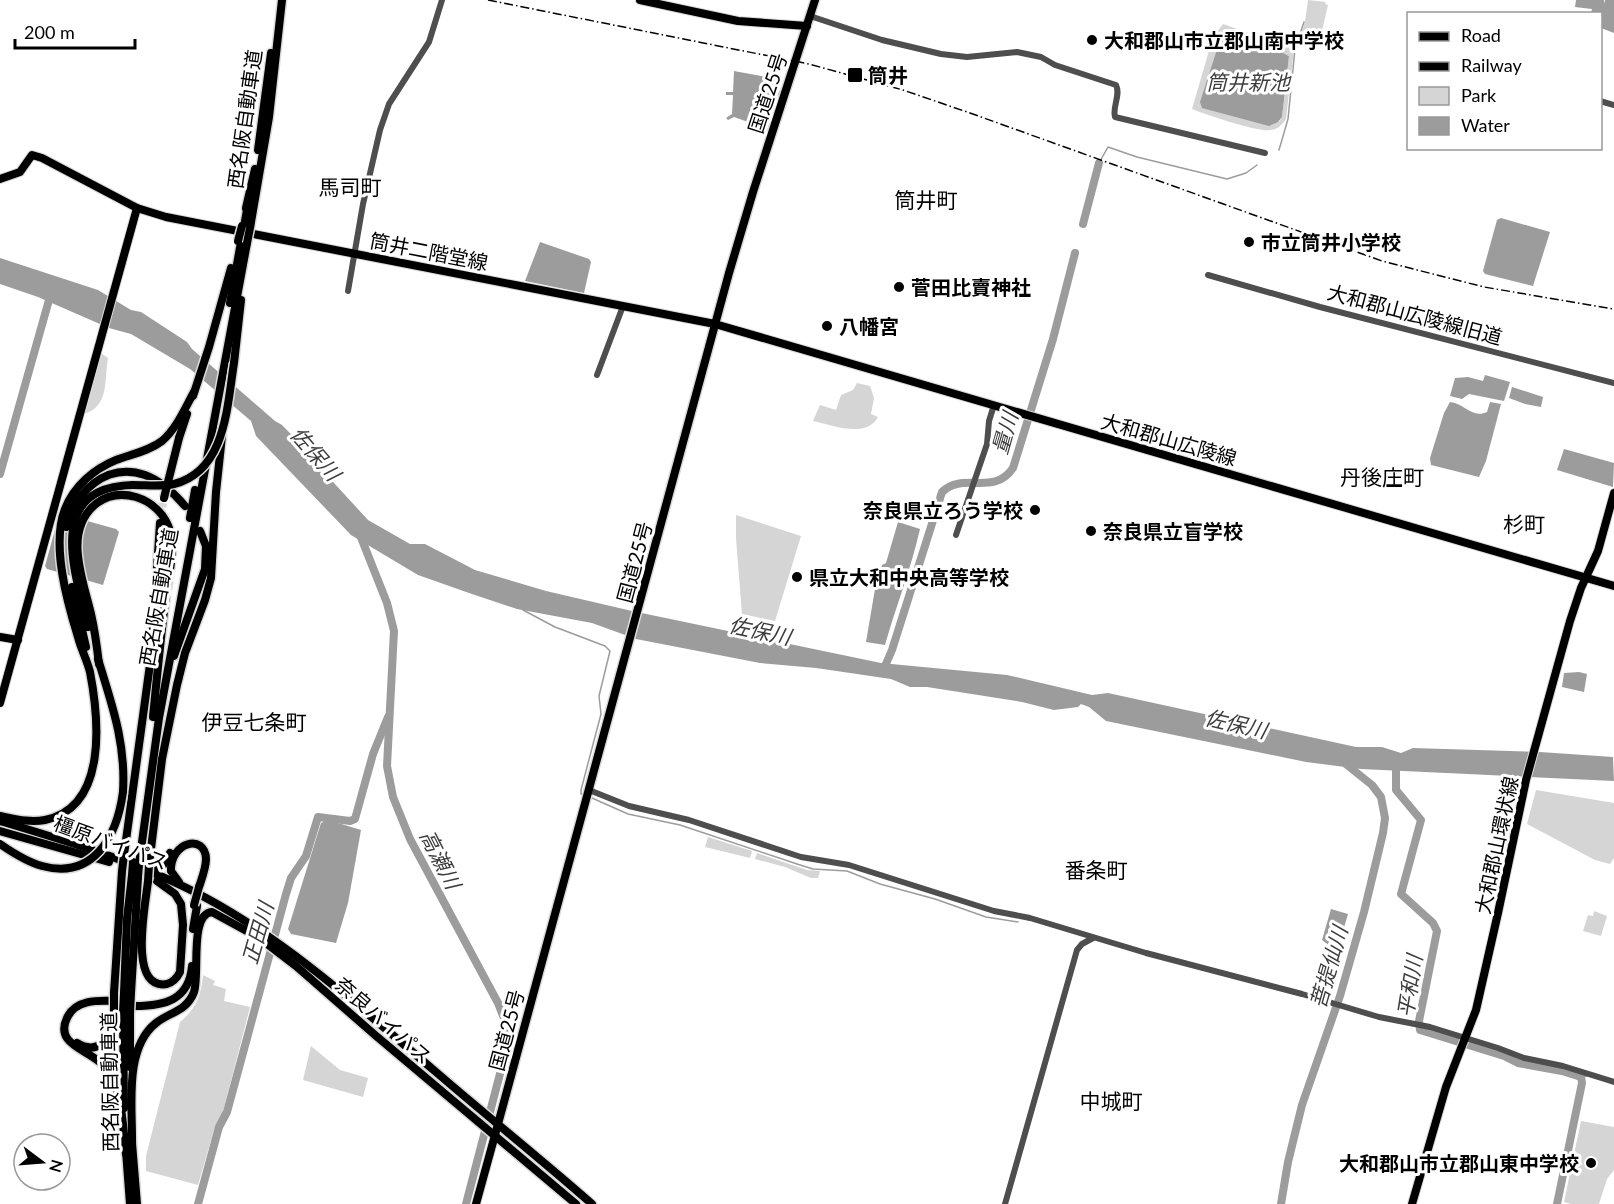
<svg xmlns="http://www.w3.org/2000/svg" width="1614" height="1204" viewBox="0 0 1614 1204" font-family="Lato,'Noto Sans JP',sans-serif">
<rect width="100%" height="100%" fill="#fff"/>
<g fill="#d5d5d5" fill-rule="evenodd">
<path d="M1308,0l18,2 -1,2 3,1 -10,43 -20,-4 7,-22z"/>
<path d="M1223,24l71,25 -8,70c-4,6 -8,10 -15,11 -11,3 -67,-16 -79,-21l21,-72zM1227,29l25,8 37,19 -7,61 -3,5z"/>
<path d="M101,353l7,5c-4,21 2,48 -24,56z"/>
<path d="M857,383l13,3 4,12 -3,16 7,3c-12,22 -45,8 -65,4l7,-16 16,5 5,-15 12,-5z"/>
<path d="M736,515l65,21 -26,85 -33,-7 -6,-76z"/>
<path d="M1536,790l78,13v55l-4,6 -15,-4 -68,-36z"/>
<path d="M708,837l44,14 -2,7 -45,-11z"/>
<path d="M757,853l50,17 13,1 -2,7h-7l-26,-11 -30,-8z"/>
<path d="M1594,911l13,5 -6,20 -18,-5 5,-16 5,1z"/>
<path d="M203,975l12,6 -2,4 13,4 -2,12 26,6 -27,105 -9,18 -16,55 -52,-14v-15l34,-134c16,-13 21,-26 23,-47z"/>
<path d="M311,1046l29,24 28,8 -5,19 -60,-17z"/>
<path d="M1581,1121l33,6v43l-7,9 -8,25h-28l-7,-2z"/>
</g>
<g fill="#9c9c9c">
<path d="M1576,0h28v4l1,-4h9v33l-13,-5 -1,-14 -9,-1 1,-4 -17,-2z"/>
<path d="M1227,29l25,8 37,19 -7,61 -4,5 -9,4 -67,-18 -2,-6 23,-71z"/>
<path d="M734,71l43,8 -2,9 5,3 -2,5 -6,-1 -3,11 7,3 -1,1 -8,-2 -2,15 5,2 -5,9 -3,-7 -28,-10 -6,3 -2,-2 6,-4 1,-19h-7v-3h7z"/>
<path d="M1501,218l49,14 -17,54 -48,-12 -2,-3 14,-51z"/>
<path d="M540,242l49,17 2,3 -7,31 -59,-12z"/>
<path d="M0,258l98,32 33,20 10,2 46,30 5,7 83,72 7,4 47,48 5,10 34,37 42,24h15l50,26 71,21 86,20 249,52 126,12 85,20 16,-2 248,54h26l19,6 12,-5 127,4 73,5 1,24 -253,-12 -55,-7 -200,-41 -17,-14 -8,-3 -3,3 -24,3 -32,-8 -95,-15h-17l-19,-8 -75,-11 -56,-5 -124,-24 -44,-16 -75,-14 -48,-16 -51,-18 -67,-40 -95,-99 -5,-15 -61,-52 -59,-35 -22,-6 -71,-31 -38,-13z"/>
<path d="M1485,375l25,7 -6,19 -35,-7 -7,5 -12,-3 5,-18 13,-1 15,4z"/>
<path d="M1512,387l31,10 -2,10 -16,-3 -16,-6z"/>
<path d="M1450,402c14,1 22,17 37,10l3,-10 11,2 -15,57 -7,16 -48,-12 -1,-7 14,-45z"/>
<path d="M1564,449l50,14 -1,24 -56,-17z"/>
<path d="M62,514l54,15 3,3 -16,53 -56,-16 -2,-3 14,-51z"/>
<path d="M898,522l22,7c-9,40 -24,77 -35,116l-19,-3 9,-53 7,-24 4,-2z"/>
<path d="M1579,672l8,2 -3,18 -22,-5 2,-14z"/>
<path d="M328,820l33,10 -13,73 -12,40 -45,-9 -3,-5 33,-106z"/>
<path d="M1331,909l17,5 -10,34 -4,1 -12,-9z"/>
</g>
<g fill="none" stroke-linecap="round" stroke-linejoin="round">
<g stroke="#9c9c9c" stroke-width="1.5">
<path d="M1279,150l9,-31 7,-70 9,-27"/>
<path d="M1099,163l9,-16 29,10 90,22 19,-6 11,-8"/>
<path d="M523,610l32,17 50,19 5,5 -11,45 2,18 -20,76v4l3,1"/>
<path d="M592,798l36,16 52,11 117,39 16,5 34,2 33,13 55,15 51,18 32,5"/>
<path d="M1581,1077l6,-1"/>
</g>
<g stroke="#9c9c9c" stroke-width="8">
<path d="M1083,224l16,-61"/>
<path d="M0,474l49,-174 -1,-8"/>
<path d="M360,535l27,68 7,28 -7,135 6,31 17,42 88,164 9,23 1,17 -42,161"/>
<path d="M882,673l10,-23 50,-158c22,-21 51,5 71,-24l40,-129 22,-86"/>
<path d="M1393,763l3,2v25l25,30 -20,74 32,29 4,8 -18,90 1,9 84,26 14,7 44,8 19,6 1,6 -25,121"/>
<path d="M198,1204l21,-77 8,-15 59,-218 5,-16 15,-22 12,-39 32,4 5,-2 18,-65 15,-37"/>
<path d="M1281,1204l7,-42 14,-57 38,-109 24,-84 19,-79 2,-15 -4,-21 -9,-12 -30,-24"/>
</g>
<path stroke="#d9d9d9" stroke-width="8" stroke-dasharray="8 4" stroke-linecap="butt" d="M160,519l3,-16"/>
<defs>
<g id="major">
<path d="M640,0l98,21 69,5"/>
<path d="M0,179l20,-7 12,-17 10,3 95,50 29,9 549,107 899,262"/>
<path d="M0,637l18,3"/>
<path d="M0,703l137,-495"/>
<path d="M476,1204l19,-69"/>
<path d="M1412,1204l34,-117 30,-77 22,-97 28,-133 44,-159 11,-33 17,-37 16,-58"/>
</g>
<g id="highway">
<path d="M258,150l13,-97"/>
<path d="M246,208l9,-39"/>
<path d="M244,227l4,-23"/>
<path d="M250,228l19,-111 13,-117"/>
<path d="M230,303l11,-61"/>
<path d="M234,363l7,-63"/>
<path d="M193,396l16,-49 22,-79"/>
<path d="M179,438l8,-24"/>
<path d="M190,518l5,-28"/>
<path d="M66,527c9,-35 40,-65 79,-52 16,6 29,18 40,31"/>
<path d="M72,587l14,60"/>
<path d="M88,627c-13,-55 -44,-140 45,-142"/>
<path d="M174,656l31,-87 1,-23 -6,-15"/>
<path d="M98,659c14,46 28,84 25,133"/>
<path d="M99,664c-2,-17 -4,-33 -8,-50 -8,-35 -29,-84 6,-111 11,-8 25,-10 39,-6 16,5 29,17 34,34 5,20 -1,43 -4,63 -5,41 -9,82 -13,123"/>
<path d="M0,816c15,3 30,7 45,4 63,-13 54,-101 45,-148 -3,-12 -9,-23 -12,-35 -11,-35 -27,-93 -13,-128 9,-23 29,-40 51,-49 16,-6 33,-9 46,-19 15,-13 23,-33 32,-49"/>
<path d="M0,821c70,21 144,43 208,78 84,46 156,112 228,173 52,45 105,87 156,132"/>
<path d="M0,831l109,31"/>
<path d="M124,855l27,-198 9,-134"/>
<path d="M139,864l20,-146 88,-475"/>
<path d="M149,865l13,-106 15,-74 8,-32 20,-53 6,-22 5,-86 6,-56"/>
<path d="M146,870l16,-3 8,-14"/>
<path d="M148,881c-2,21 -21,110 19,103 7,-2 10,-6 13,-12l3,-47 -2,-21 -6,-10 -18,-13"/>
<path d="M179,882l-8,-11c-1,-29 34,-38 35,-12 0,9 -4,19 -7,28"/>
<path d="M193,929l4,-23"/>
<path d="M250,931l46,35 79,69 201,169"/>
<path d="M114,993l8,-122"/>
<path d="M124,993l3,-74 5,-44"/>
<path d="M131,993l7,-116"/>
<path d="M118,1001c-17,0 -40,-3 -50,15 -14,26 14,32 29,44 6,4 11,10 14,17 12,22 12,53 15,77"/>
<path d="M135,1006c30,0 54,-6 57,-40"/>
<path d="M123,1013l1,95"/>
<path d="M77,1043c23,14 36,-8 37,-29"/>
<path d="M130,1067v-54"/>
<path d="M495,1135l234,-862 24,-81 62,-192"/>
<path d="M132,1143l5,61"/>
<path d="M132,1146c1,-37 -9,-97 24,-123 14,-11 31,-12 38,-31 6,-19 -5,-78 18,-80l42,23"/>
<path d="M126,1151l4,53"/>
</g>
</defs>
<use href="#major" stroke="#dbdbdb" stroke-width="10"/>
<use href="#highway" stroke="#dbdbdb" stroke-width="11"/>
<g stroke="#4e4e4e" stroke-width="6">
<path d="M810,16l72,24 59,14 26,3 50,-5 24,5 14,8 61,20c5,10 -4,22 -1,32l150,36"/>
<path d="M1600,101l14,4"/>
<path d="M1208,275l112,32 294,76"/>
<path d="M348,291l15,-87 17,-74 9,-26 40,-62 13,-42"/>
<path d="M597,375l26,-69"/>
<path d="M956,535l31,-91 2,-23 5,-16"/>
<path d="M589,790l40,16 60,14 112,37 48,8 145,46 36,7 116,35 156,41 77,23 51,10 68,21 26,10 39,8 51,16"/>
<path d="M1005,1204l72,-254 5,-6 11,-6"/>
</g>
<use href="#major" stroke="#000" stroke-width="8"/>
<use href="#highway" stroke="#000" stroke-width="8"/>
<path stroke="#000" stroke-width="1.5" stroke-dasharray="9 3 1.5 3" stroke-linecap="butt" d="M488,0l321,64 94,26 67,23 412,148 102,26 130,22"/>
<defs>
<g id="highway-bridge">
<path d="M238,241l4,-15"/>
<path d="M247,243l3,-15"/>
<path d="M133,485c14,0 28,2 41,-1 52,-13 53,-78 60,-121"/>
<path d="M164,498l15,-60"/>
<path d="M0,844c13,9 27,18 42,22 52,14 75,-30 81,-74"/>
<path d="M122,871l2,-16"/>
<path d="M132,875l1,-13"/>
<path d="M138,877l1,-13"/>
<path d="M148,881l1,-16"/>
<path d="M194,905l5,-18"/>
<path d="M114,993v21"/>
<path d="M123,1013l1,-20"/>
<path d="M130,1013l1,-20"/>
</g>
</defs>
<use href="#highway-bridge" stroke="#dbdbdb" stroke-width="11" stroke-linecap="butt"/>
<use href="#highway-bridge" stroke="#000" stroke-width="8"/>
</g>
<g fill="#000" stroke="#fff" stroke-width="2">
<circle cx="1092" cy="40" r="6"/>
<rect x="847" y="67" width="16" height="16" rx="3"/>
<circle cx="1249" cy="242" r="6"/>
<circle cx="899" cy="287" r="6"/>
<circle cx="827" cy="326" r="6"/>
<circle cx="1035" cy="510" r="6"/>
<circle cx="1091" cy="531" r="6"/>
<circle cx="797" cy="577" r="6"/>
<circle cx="1591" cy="1163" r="6"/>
</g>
<g text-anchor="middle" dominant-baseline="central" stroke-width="6" stroke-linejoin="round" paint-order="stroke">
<g font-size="20" font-weight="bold" fill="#000" stroke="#fff" text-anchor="start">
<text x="1104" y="40">大和郡山市立郡山南中学校</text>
<text x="868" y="75">筒井</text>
<text x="1261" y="242">市立筒井小学校</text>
<text x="911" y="287">菅田比賣神社</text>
<text x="839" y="326">八幡宮</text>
<text x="1023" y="510" text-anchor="end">奈良県立ろう学校</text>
<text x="1103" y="531">奈良県立盲学校</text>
<text x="809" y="577">県立大和中央高等学校</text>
<text x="1579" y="1163" text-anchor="end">大和郡山市立郡山東中学校</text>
</g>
<g font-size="20" fill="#000" stroke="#fff">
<text transform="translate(767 93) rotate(-72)">国道25号</text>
<text transform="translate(244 119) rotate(-82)">西名阪自動車道</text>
<text transform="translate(429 251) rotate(11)">筒井二階堂線</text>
<text transform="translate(1415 314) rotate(15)">大和郡山広陵線旧道</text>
<text transform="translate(1169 439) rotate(16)">大和郡山広陵線</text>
<text transform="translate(634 562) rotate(-75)">国道25号</text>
<text transform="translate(158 597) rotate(-80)">西名阪自動車道</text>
<text transform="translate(111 842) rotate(20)">橿原バイパス</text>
<text transform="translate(1496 845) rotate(-78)">大和郡山環状線</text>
<text transform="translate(384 1020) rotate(41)">奈良バイパス</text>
<text transform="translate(506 1030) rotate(-75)">国道25号</text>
<text transform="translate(109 1082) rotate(-91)">西名阪自動車道</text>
</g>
<g font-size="21" font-style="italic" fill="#3d3d3d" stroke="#fff">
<text x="1248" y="81">筒井新池</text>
<text transform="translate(1004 433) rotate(-74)">量川</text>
<text transform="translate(316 453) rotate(49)">佐保川</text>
<text transform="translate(760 630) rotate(12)">佐保川</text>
<text transform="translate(1236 723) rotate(13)">佐保川</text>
<text transform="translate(441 859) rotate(63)">高瀬川</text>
<text transform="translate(257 933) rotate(-74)">正田川</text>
<text transform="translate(1328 967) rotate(-74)">菩提仙川</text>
<text transform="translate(1409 986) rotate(-81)">平和川</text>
</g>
<g font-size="21" fill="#000" stroke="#fff">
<text x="350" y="186">馬司町</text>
<text x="926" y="199">筒井町</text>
<text x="1382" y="476">丹後庄町</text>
<text x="1524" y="523">杉町</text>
<text x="254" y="721">伊豆七条町</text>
<text x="1096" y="869">番条町</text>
<text x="1111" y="1100">中城町</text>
</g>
</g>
<rect x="1407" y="12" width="195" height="138" fill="#ffffff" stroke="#999999" stroke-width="1.5"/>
<rect x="1419" y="32" width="30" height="9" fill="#000000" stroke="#999999" stroke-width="1.5"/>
<text x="1461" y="42" font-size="18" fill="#000000">Road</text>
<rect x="1419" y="62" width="30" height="9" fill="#000000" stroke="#999999" stroke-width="1.5"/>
<text x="1461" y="72" font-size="18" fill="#000000">Railway</text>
<rect x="1419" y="87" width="30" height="18" fill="#d5d5d5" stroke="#999999" stroke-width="1.5"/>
<text x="1461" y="102" font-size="18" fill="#000000">Park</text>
<rect x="1419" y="117" width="30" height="18" fill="#9c9c9c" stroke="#999999" stroke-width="1.5"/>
<text x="1461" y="132" font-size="18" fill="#000000">Water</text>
<g transform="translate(42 1162) rotate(106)"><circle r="28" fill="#ffffff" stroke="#999999" stroke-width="1.5"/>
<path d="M0-4.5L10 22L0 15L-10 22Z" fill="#000000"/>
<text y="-9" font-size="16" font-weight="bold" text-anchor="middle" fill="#000000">N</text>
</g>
<path d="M15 39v9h120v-9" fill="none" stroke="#000000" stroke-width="3"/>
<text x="24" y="39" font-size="18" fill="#000000" stroke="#ffffff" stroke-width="4.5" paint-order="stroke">200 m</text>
</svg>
